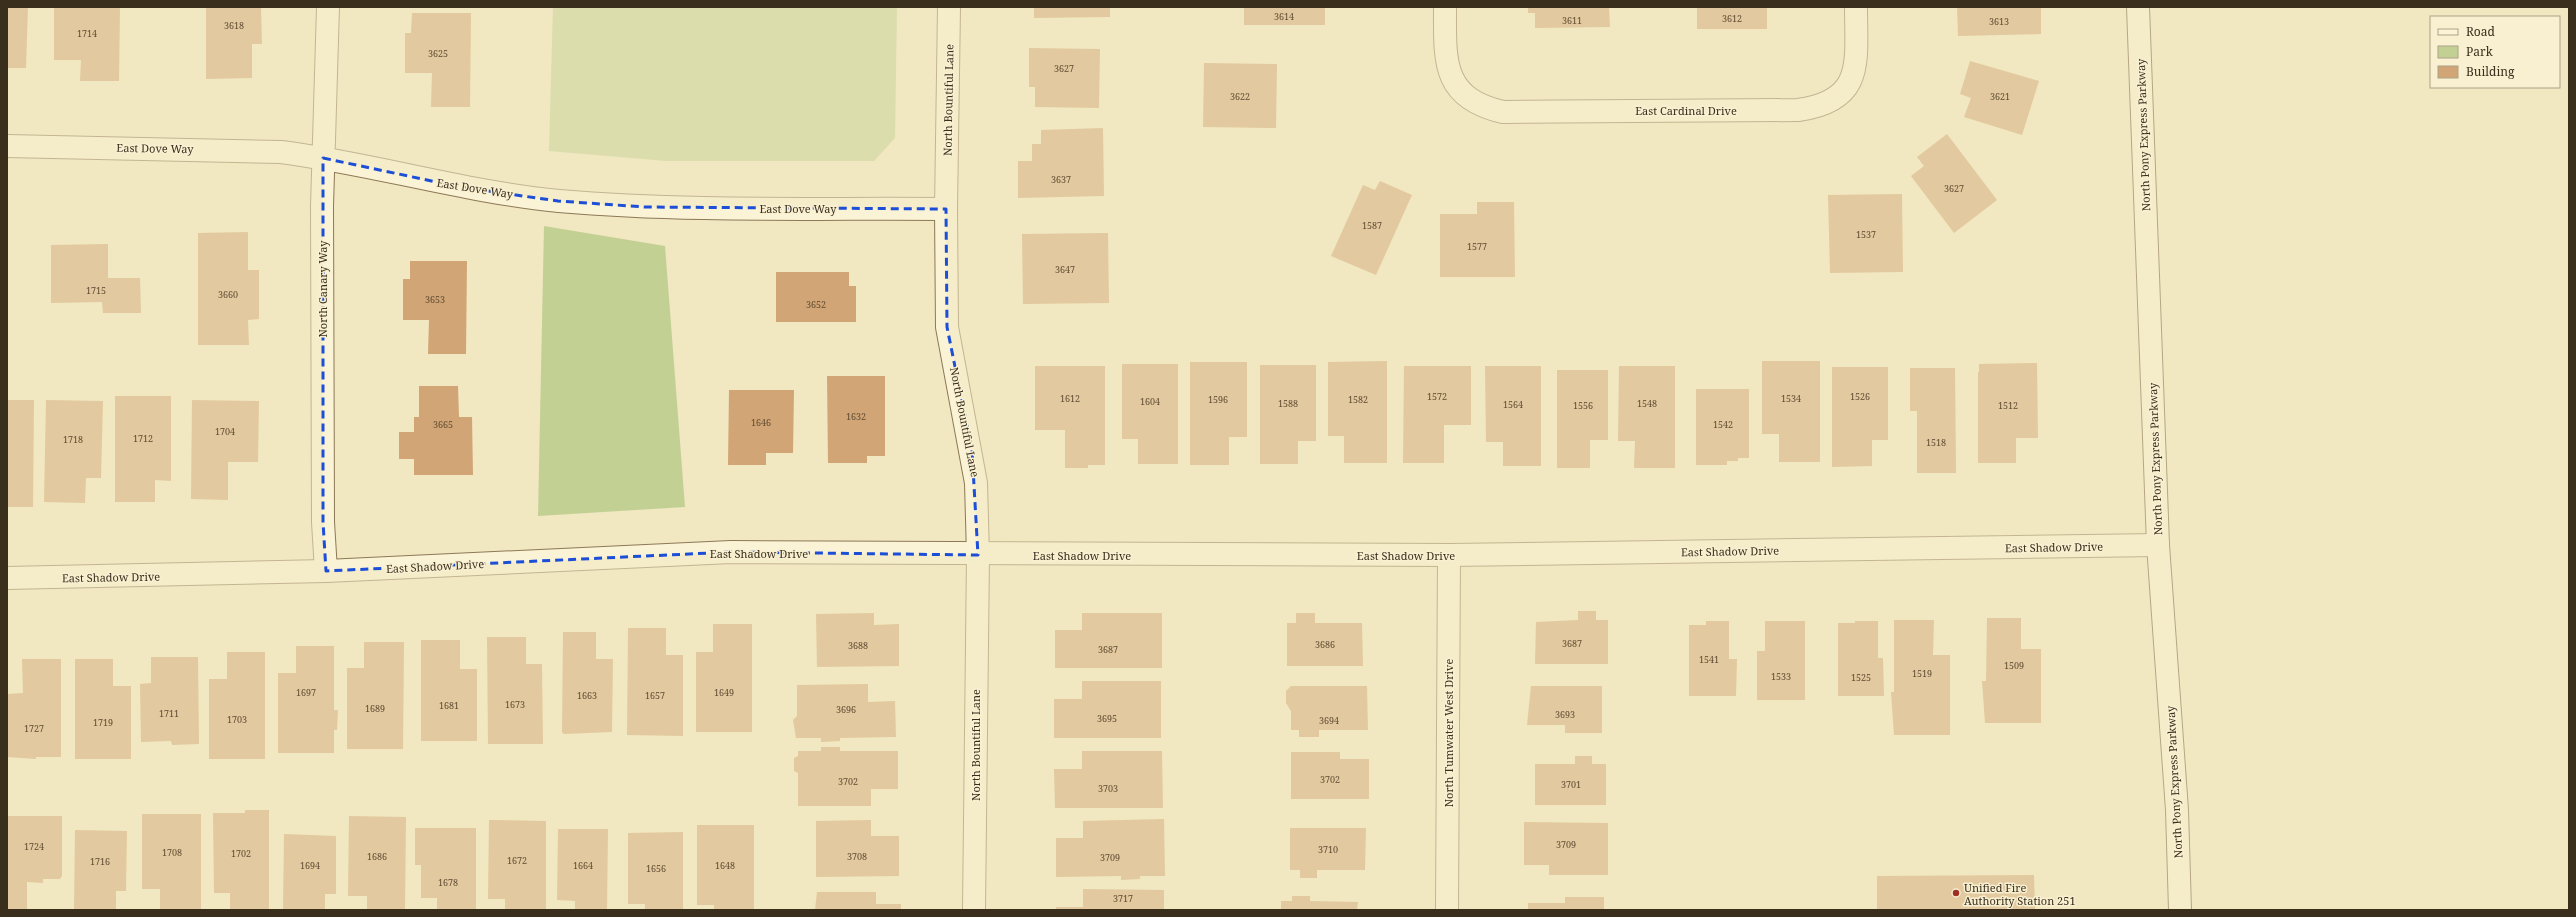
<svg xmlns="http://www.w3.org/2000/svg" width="2576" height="917" viewBox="0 0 2576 917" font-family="'Noto Serif',serif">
<rect width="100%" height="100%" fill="#f1e7c1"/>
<g fill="#c3d094">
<path d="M553,7h344l-2,131 -21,23h-208l-117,-10z"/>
<path d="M544,226l121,20 20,261 -147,9z"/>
</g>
<g fill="#d1a575">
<path d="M7,7h21l-2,61h-19z"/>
<path d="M54,7h66l-1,74h-39l1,-21h-27z"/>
<path d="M206,7h55l1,37h-10v34l-46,1z"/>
<path d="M1034,7h76v10l-76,1z"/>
<rect x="1244" y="7" width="81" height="18"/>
<path d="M1528,7h81l1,20 -75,1v-15h-7z"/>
<rect x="1697" y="7" width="70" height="22"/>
<path d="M1957,7h84v27l-83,2z"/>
<path d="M412,13h59l-1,94h-39l1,-34h-27v-40h6z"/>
<path d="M1029,48l71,1 -1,59 -64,-1v-20h-6z"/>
<path d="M1970,61l69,20 -17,54 -58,-18 7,-19 -11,-4z"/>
<path d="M1204,63l73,1 -1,64 -73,-1z"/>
<path d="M1103,128l1,68 -86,2v-37h14v-17h9v-14z"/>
<path d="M1947,134l50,66 -43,33 -43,-57 13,-10 -7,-9z"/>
<path d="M1380,181l32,14 -36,80 -45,-19 32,-71 12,5z"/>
<path d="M1902,194l1,78 -73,1 -2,-78z"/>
<path d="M1477,202h37l1,75h-75v-63h37z"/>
<path d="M248,232v38h11v49l-11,1 1,25h-51v-112z"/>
<path d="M1108,233l1,70 -86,1 -1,-70z"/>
<path d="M108,244v34h32l1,35h-38l-1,-11 -51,1v-58z"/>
<path d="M410,261h57l-1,93h-38l1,-34h-26v-41h7z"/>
<path d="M776,272h73v14h7v36h-80z"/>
<path d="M1387,361v102h-43v-27h-16v-74z"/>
<path d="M1762,361h58v101h-41v-28h-17z"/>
<path d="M1190,362h57v75h-18v28h-39z"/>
<path d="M2037,363l1,75h-22v25h-38v-91h1v-8z"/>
<path d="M1122,364h56v100h-40v-25h-16z"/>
<path d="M1260,365h56v76h-18v23h-38z"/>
<path d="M1035,366h70v99h-17v3h-23v-38h-30z"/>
<path d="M1404,366h67v59h-27v38h-41z"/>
<path d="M1485,366h56v100h-38v-24h-17z"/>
<path d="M1619,366h56v102h-41l1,-27h-17z"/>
<path d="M1832,367h56v73h-16v26l-40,1z"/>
<path d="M1910,368h45l1,105h-39v-62h-7z"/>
<path d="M1557,370h51v70h-18v28h-33z"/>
<path d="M827,376h58v80h-18v7h-39z"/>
<path d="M419,386h39l1,31h13l1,58h-59v-16h-15v-27h15v-15h5z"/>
<path d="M1696,389h53v69h-11v3h-11v4h-31z"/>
<path d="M729,390h65l-1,63h-27v12h-38z"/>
<path d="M115,396h56v85l-16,-1v22h-40z"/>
<path d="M7,400h27l-1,107h-26z"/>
<path d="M46,400l57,1 -2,77h-15l-1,25 -41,-1z"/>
<path d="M192,400l67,1 -1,61h-30v38l-37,-1z"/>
<path d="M1578,611h18v9h12v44h-73l1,-42 42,-2z"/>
<path d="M874,613v12l25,-1v42l-82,1 -1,-53z"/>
<path d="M1082,613h80v55h-107v-38h27z"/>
<path d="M1296,613h19v10h47l1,43h-76v-43h9z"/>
<path d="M1987,618h34v31h20v74h-56l-3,-42h4z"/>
<path d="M1894,620h40l-1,35h17v80h-56l-3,-43h3z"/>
<path d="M1706,621h23v38h8l-1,37h-47v-71h17z"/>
<path d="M1765,621h40v79h-48v-49h8z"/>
<path d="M1855,621h23v37h5l1,38h-46v-73h17z"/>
<path d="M713,624h39v108h-56v-80h17z"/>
<path d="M628,628h38v27h17v81l-56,-1z"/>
<path d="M563,632h33v27h17l-1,73 -48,2 -2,-2z"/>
<path d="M487,637h39v27h16l1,80h-55z"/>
<path d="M421,640h39v29h17v72h-56z"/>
<path d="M364,642h40l-1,107h-56v-81h17z"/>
<path d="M296,646h38v64h4l-1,20h-3v23h-56v-80h18z"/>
<path d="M227,652h38v107h-56v-80h18z"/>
<path d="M151,657h47l1,87 -27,1 -1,-4 -30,1 -1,-58 11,-1z"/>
<path d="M22,659h39v98h-25v2l-29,-2v-63l16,-1z"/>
<path d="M75,659h38v27h18v73h-56z"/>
<path d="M1082,681h79v57h-107v-39h28z"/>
<path d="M868,684v18l27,-1 1,36 -56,1v3l-19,1v-4h-25l-3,-18 4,-4v-31z"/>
<path d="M1291,686h76l1,44h-49v7h-20v-7h-8v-19l-5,-8v-12z"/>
<path d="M1531,686h71v47h-37v-8h-38z"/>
<path d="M821,747h19v4h58v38h-27v17h-73v-33l-4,-2v-13l4,-2v-5h23z"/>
<path d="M1082,751h80l1,57h-108l-1,-39h28z"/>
<path d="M1291,752h49v7h29v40h-78z"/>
<path d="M1575,756h17v8h14v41h-71v-41h40z"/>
<path d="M245,810h24v100h-39v-17h-16l-1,-80h32z"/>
<path d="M142,814h59v96h-41v-21h-18z"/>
<path d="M7,816h55v60l-2,3h-17v4l-16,-1v28h-20z"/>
<path d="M349,816l57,1 -1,93h-38v-14h-19z"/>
<path d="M1164,819l1,57h-25v3l-19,1v-4l-65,1v-39h27v-17z"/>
<path d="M489,820l57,1v89h-41v-11h-17z"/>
<path d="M871,820v16h28v40l-83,1v-56z"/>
<path d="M1524,822l84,1v52h-59v-10h-25z"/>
<path d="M697,825h57v85h-40v-5h-17z"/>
<path d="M415,828h61v82h-39v-12h-16v-33h-6z"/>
<path d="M1290,828h76l-1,42h-48v8h-17v-8h-10z"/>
<path d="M558,829h50l-1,81h-32v-9l-18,-1z"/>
<path d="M75,830l52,1 -1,60h-10v19h-42z"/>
<path d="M683,832v78h-38v-6h-17v-71z"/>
<path d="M284,834l52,2v58h-11v16h-42z"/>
<path d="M2034,875l1,35h-158v-34z"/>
<path d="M1083,889l81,1v20h-108v-3h27z"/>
<path d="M817,892h59v12h25v6h-86z"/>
<path d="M1292,896h18v5l48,1 -1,8h-76v-9h11z"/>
<path d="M1565,897h39v13h-76v-7h37z"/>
</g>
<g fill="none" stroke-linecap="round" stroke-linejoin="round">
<defs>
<g id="street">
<path d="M949,7l-3,202 1,118 29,156 2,72 -4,355"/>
<path d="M1445,7c0,53 -4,91 58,105l295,-2c67,-9 58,-48 58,-103"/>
<path d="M7,146l274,6c93,12 184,40 278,49 128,11 258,7 387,8"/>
<path d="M326,571l-3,-49 -1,-316 6,-199"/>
<path d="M7,578l319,-7 405,-19 718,3 709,-10"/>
<path d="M1447,910l2,-355"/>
</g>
<path id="secondary" d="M2138,7l20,538 19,265 3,100"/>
</defs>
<use href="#street" stroke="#8c7957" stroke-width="24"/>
<use href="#secondary" stroke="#6d593b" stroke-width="24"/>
<use href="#street" stroke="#fbf3d5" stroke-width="22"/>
<use href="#secondary" stroke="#fbf3d5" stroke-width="22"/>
</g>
<path d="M0 0H2576V917H0ZM323,158l137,29 98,14 87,6 301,2 1,118 25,124 6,104 -247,-3 -405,19 -3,-49z" fill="#f1e7c1" fill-opacity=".55" fill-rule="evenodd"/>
<path fill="none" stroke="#1d4ed8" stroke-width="3" stroke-dasharray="8 5" stroke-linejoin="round" d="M323,158l137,29 98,14 87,6 301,2 1,118 25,124 6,104 -247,-3 -405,19 -3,-49z"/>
<circle fill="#9e2f24" stroke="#f8f0d1" stroke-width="1.5" cx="1956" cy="893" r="4"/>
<g text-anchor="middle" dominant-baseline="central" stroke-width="3" stroke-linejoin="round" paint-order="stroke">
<g font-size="9" fill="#604c33">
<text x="1284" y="16">3614</text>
<text x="1732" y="18">3612</text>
<text x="1572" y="20">3611</text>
<text x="1999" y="21">3613</text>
<text x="234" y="25">3618</text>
<text x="87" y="33">1714</text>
<text x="438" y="53">3625</text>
<text x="1064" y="68">3627</text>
<text x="1240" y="96">3622</text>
<text x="2000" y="96">3621</text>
<text x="1061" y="179">3637</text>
<text x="1954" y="188">3627</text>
<text x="1372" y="225">1587</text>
<text x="1866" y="234">1537</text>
<text x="1477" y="246">1577</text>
<text x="1065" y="269">3647</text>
<text x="96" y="290">1715</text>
<text x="228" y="294">3660</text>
<text x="435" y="299">3653</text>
<text x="816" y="304">3652</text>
<text x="1437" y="396">1572</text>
<text x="1860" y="396">1526</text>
<text x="1070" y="398">1612</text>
<text x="1791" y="398">1534</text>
<text x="1218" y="399">1596</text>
<text x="1358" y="399">1582</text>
<text x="1150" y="401">1604</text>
<text x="1288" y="403">1588</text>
<text x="1647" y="403">1548</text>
<text x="1513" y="404">1564</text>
<text x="1583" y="405">1556</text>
<text x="2008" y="405">1512</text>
<text x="856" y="416">1632</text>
<text x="761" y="422">1646</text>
<text x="443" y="424">3665</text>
<text x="1723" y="424">1542</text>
<text x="225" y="431">1704</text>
<text x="143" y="438">1712</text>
<text x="73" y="439">1718</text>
<text x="1936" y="442">1518</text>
<text x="1572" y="643">3687</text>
<text x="1325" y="644">3686</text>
<text x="858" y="645">3688</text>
<text x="1108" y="649">3687</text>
<text x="1709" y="659">1541</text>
<text x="2014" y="665">1509</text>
<text x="1922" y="673">1519</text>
<text x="1781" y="676">1533</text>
<text x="1861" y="677">1525</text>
<text x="306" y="692">1697</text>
<text x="724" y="692">1649</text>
<text x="587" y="695">1663</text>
<text x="655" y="695">1657</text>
<text x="515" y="704">1673</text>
<text x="449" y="705">1681</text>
<text x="375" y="708">1689</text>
<text x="846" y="709">3696</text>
<text x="169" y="713">1711</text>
<text x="1565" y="714">3693</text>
<text x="1107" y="718">3695</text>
<text x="237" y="719">1703</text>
<text x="1329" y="720">3694</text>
<text x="103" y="722">1719</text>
<text x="34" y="728">1727</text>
<text x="1330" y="779">3702</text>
<text x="848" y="781">3702</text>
<text x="1571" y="784">3701</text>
<text x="1108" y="788">3703</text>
<text x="1566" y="844">3709</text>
<text x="34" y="846">1724</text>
<text x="1328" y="849">3710</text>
<text x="172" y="852">1708</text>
<text x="241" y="853">1702</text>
<text x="377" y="856">1686</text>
<text x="857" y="856">3708</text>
<text x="1110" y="857">3709</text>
<text x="517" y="860">1672</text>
<text x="100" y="861">1716</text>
<text x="310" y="865">1694</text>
<text x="583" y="865">1664</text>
<text x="725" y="865">1648</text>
<text x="656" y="868">1656</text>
<text x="448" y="882">1678</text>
<text x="1123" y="898">3717</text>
</g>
<g font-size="11" fill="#3a2e1d" stroke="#f8f0d1">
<text transform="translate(948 100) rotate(-89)">North Bountiful Lane</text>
<text x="1686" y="110">East Cardinal Drive</text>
<text transform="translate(2143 135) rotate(-92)">North Pony Express Parkway</text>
<text transform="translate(155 148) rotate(1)">East Dove Way</text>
<text transform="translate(475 188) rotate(9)">East Dove Way</text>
<text x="798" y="208">East Dove Way</text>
<text transform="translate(322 289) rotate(-90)">North Canary Way</text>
<text transform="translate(965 422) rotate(79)">North Bountiful Lane</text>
<text transform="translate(2155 459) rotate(-92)">North Pony Express Parkway</text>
<text transform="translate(2054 547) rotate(-1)">East Shadow Drive</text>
<text transform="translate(1730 551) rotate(-1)">East Shadow Drive</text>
<text x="759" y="553">East Shadow Drive</text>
<text x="1082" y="555">East Shadow Drive</text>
<text x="1406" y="555">East Shadow Drive</text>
<text transform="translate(435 566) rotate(-3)">East Shadow Drive</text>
<text transform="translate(111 577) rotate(-1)">East Shadow Drive</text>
<text transform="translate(1448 733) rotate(-90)">North Tumwater West Drive</text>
<text transform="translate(975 745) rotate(-90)">North Bountiful Lane</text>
<text transform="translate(2174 782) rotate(-93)">North Pony Express Parkway</text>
</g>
<g font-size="11" fill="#3a2e1d" stroke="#f8f0d1" text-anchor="start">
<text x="1964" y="887">Unified Fire<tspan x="1964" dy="13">Authority Station 251</tspan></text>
</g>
</g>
<rect width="2576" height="917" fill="none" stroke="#3a2e1d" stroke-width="16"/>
<rect x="2430" y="16" width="130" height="72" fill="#f8f0d1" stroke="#aca289"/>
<rect x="2438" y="29" width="20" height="6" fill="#fbf3d5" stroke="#aca289"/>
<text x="2466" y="36" font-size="12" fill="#3a2e1d">Road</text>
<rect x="2438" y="46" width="20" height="12" fill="#c3d094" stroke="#aca289"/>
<text x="2466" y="56" font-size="12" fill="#3a2e1d">Park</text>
<rect x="2438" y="66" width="20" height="12" fill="#d1a575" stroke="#aca289"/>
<text x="2466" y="76" font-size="12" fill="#3a2e1d">Building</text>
</svg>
